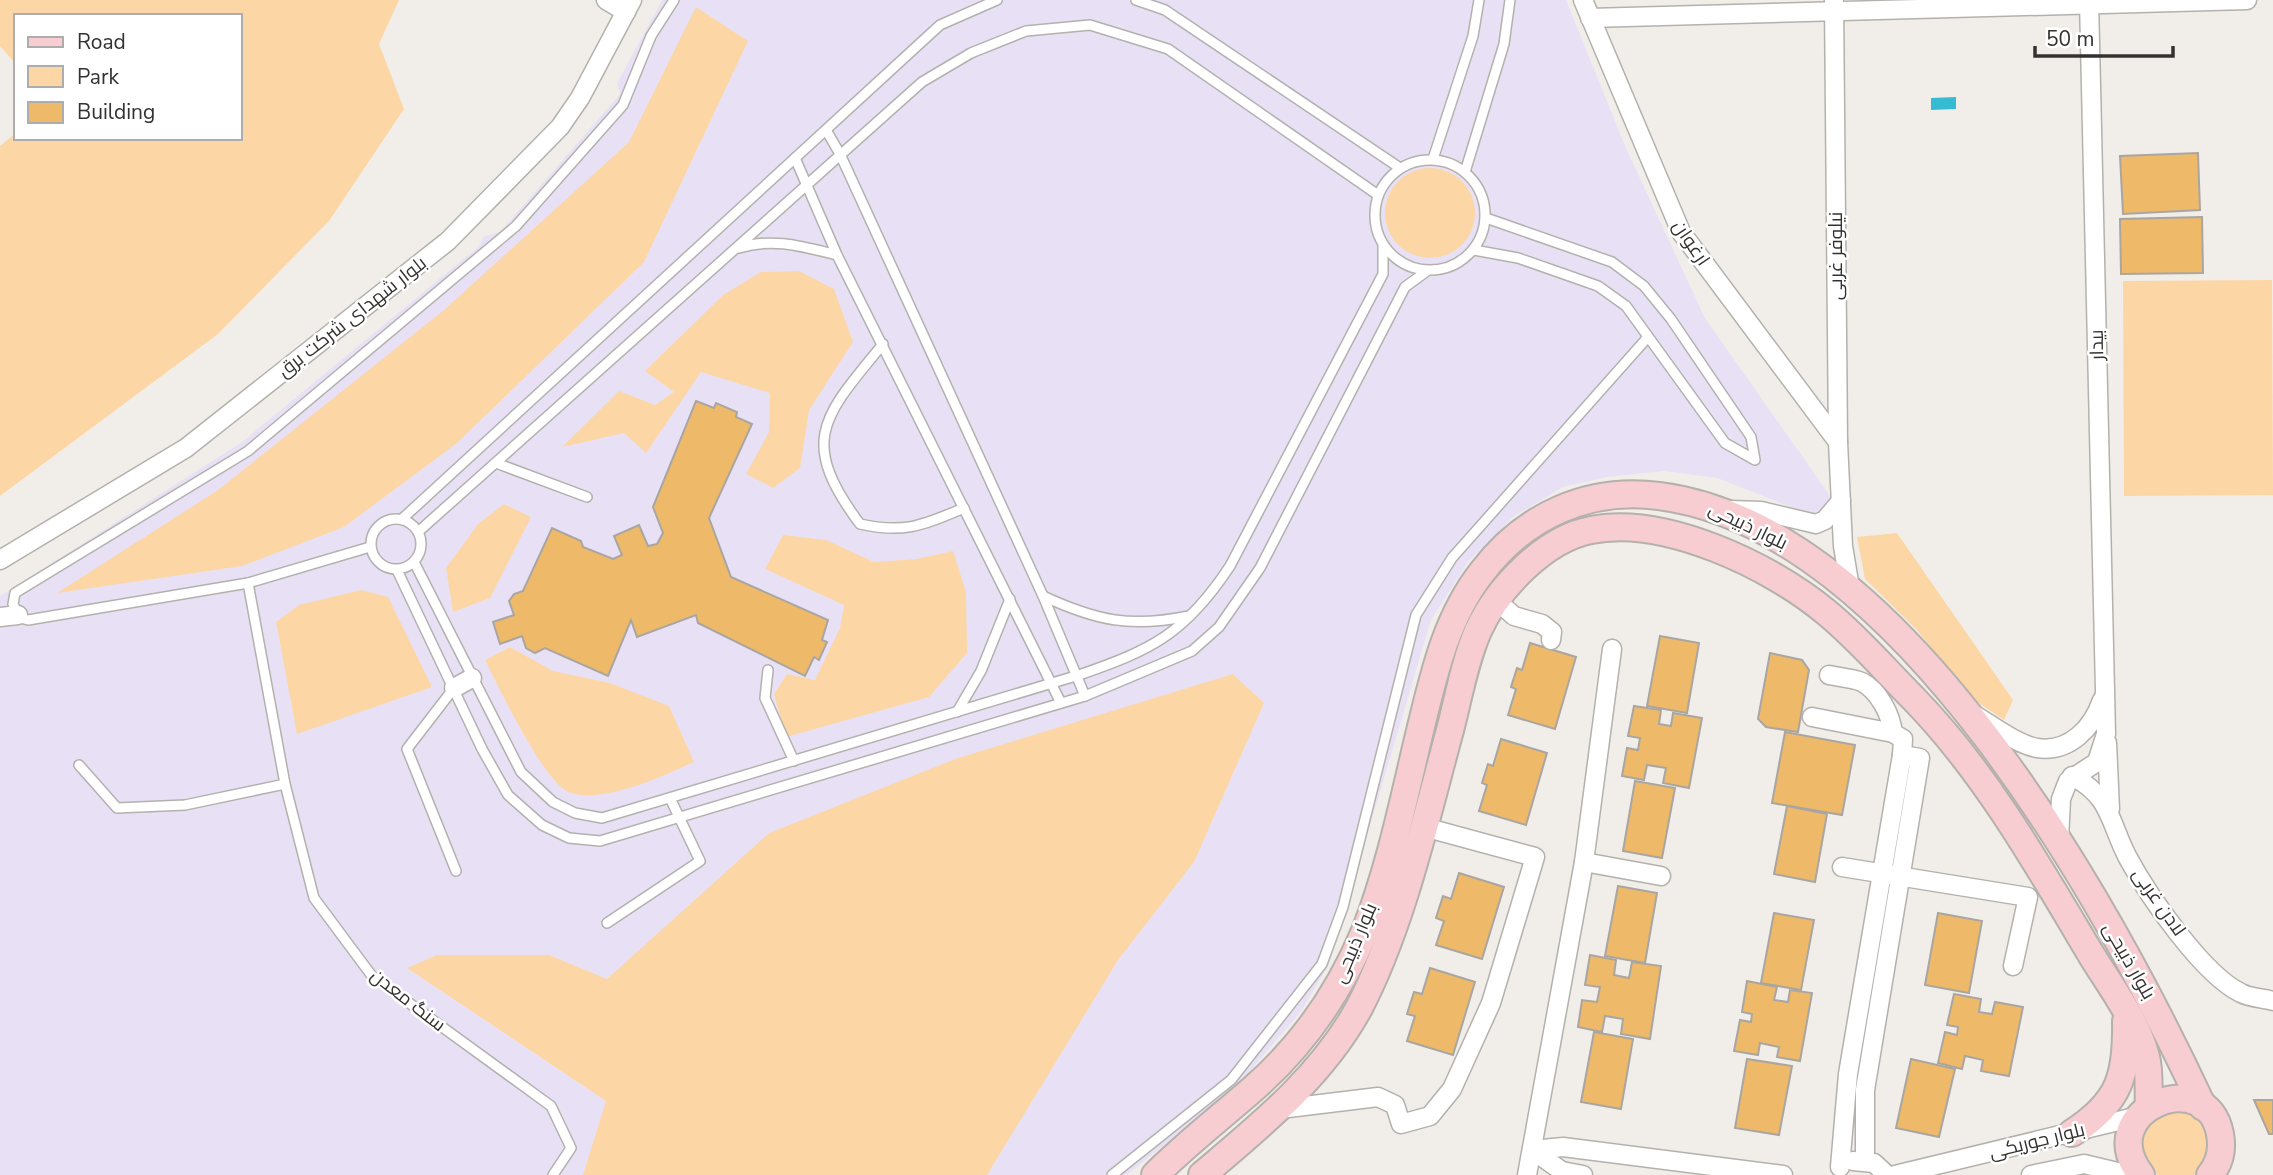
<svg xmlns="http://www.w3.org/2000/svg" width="2273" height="1175" viewBox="0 0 2273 1175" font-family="'Nunito Sans',Cairo,sans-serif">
<rect width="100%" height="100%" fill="#f1eeea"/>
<path fill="#e8e1f6" d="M662,0h904l60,148 79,170 128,182 -19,16 -97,-38 -53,-7 -57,6 -44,10 -50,30 -45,45 -37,58 -102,344 -28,48 -65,75 -109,88h-1127v-579l242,-154 236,-195 6,-11 16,-4 120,-138 -3,-11z"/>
<g fill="#fcd7a5">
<path d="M0,0h399l-20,44 25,65 -75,112 -111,113 -218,162v-350l16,-13v5h224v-122h-224v48l-16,-18z"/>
<path d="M696,7l52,34 -104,221 -187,181 -113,84 -102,39 -185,27 161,-103 226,-180 185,-168z"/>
<circle cx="1430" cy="213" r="45"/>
<path d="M799,271l35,18 19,53 -44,68 -9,58 -27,20 -27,-14 23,-42 1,-39 -69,-21 -55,81 -22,-20 -62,14 57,-56 36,14 19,-13 -29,-21 78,-76 38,-23z"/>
<path d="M2272,280l1,215 -149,1 -1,-215z"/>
<path d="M504,504l27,13 -41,81 -37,14 -7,-44 32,-44z"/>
<path d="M1897,533l116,167 -9,20 -31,-21 -57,-70 -51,-50 -8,-42z"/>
<path d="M783,535l43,5 48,22 43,-3 36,-8 13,41 1,61 -38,44 -143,40 -12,-43 13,-20 28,6 25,-52 4,-23 -79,-36z"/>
<path d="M361,590l27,7 44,90 -135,47 -21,-112 23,-17z"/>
<path d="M510,647l43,24 57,12 59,23 25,56c-31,14 -88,41 -123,31 -26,-7 -72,-106 -86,-133z"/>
<path d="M1233,674l31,29 -70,159 -76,98 -131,215h-404l23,-74 -199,-133 30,-13h112l58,24 162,-146 189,-75z"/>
<path d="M2184,1107l21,13 6,34 -17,21h-36c-16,-10 -28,-46 -7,-57 10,-5 22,-7 33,-11z"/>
</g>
<path fill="#35bbd3" d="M1956,97v12l-25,1v-12z"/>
<g fill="#efb96a" stroke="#a9a6a2" stroke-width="2">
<path d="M2198,153l2,57 -77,4 -3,-58z"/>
<path d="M2202,217l1,56 -82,1 -1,-55z"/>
<path d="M696,401l18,7 2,-5 21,9 -1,5 16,7 -43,94 22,59 97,43 -6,20 5,2 -8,18 -5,-3 -9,19 -107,-53 -2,-8 -59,22 -6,-17 -23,56 -63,-28 -10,5 -9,-5 -4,-12 -22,8 -7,-22 21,-7 -5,-14 5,-7 9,-3 29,-63 29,13 2,6 30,12 9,-4 -8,-19 25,-11 9,21 9,-2 6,-11 -10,-26z"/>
<path d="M1660,636l39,7 -12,70 -40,-7z"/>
<path d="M1530,643l46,14 -21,72 -47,-14 8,-26 -5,-2 6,-19 5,2z"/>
<path d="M1770,653l32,7 7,10 -11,62 -32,-5 -8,-8z"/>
<path d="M1634,706l27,4 -2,14 12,2 2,-13 29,5 -13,70 -26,-5 3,-15 -19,-3 -3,15 -22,-4 5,-28 11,2 2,-12 -12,-2z"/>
<path d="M1785,732l70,13 -13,70 -70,-12z"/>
<path d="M1501,739l46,14 -21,72 -47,-14 8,-26 -5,-2 6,-19 5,2z"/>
<path d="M1635,781l40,7 -13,70 -39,-7z"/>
<path d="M1787,806l40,8 -12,68 -41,-8z"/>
<path d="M1459,873l45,14 -22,72 -46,-14 8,-24 -8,-3 7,-22 8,3z"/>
<path d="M1618,886l39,7 -12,70 -40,-7z"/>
<path d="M1774,913l40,7 -13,70 -40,-7z"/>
<path d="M1938,913l44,8 -13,72 -44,-8z"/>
<path d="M1590,955l26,5 -2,15 15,3 3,-16 29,4 -11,73 -29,-5 2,-15 -18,-3 -3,16 -24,-5 4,-27 15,2 3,-15 -15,-2z"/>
<path d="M1430,968l45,14 -22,73 -46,-14 8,-25 -8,-2 7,-22 8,2z"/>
<path d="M1747,981l30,6 -3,13 14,2 2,-12 22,3 -12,68 -23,-4 2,-10 -19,-4 -2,12 -24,-4 6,-31 11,2 1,-8 -10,-2z"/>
<path d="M1954,994l27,5 -2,13 13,2 3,-12 28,5 -14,69 -28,-5 2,-11 -18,-4 -3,13 -24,-6 7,-31 12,3 1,-8 -11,-2z"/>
<path d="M1594,1032l39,7 -12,70 -40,-7z"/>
<path d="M1747,1059l45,7 -13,69 -44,-7z"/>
<path d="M1911,1059l44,10 -16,68 -43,-9z"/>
<path d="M2254,1100h19v34h-4z"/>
</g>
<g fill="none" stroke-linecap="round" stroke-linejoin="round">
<defs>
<g id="lane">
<path d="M1136,0l29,10 235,158"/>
<path d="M826,130l14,24 203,442 42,100"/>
<path d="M795,158l42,97 224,448"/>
<path d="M1433,159l40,-123 6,-36"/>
<circle cx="1430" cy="215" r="55"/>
<path d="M1465,172l39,-128 6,-44"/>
<path d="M739,248c34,-11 65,-1 98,7"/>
<path d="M1474,250l44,8 80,28 28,20 99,137 30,17 -4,-23 -80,-118 -27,-33 -32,-24 -126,-44"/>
<path d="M883,344c-59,72 -86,96 -23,180 45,10 63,1 104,-16"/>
<path d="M496,463l91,34"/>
<circle cx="396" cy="544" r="25"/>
<path d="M402,519l538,-494 57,-25"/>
<path d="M418,532l504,-450 49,-29 55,-22 64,-6 78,24 210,146"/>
<path d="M370,547l-122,36 -220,37 -8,-2 -7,-14 2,-11 233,-142 268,-225 107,-121 28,-69 23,-36"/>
<path d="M414,562l107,210 32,30 22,11 27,5 477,-143c73,-25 107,-42 151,-109l153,-292v-28"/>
<path d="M397,570l85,179 26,46 34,30 27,13 31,3 485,-145 107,-45 27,-24 41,-59 145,-281 22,-16"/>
<path d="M248,583l37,201 29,114 58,78 179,130 20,42 -18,27"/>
<path d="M1043,596c54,25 88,32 146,20"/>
<path d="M768,670l-3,28 29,63"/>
<path d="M454,688l-47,61 49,122"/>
<path d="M957,712l24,-41 29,-72"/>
<path d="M79,765l38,43 68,-3 100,-21"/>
<path d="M607,923l93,-62 -30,-63"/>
<path d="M1112,1175l119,-95 91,-116 21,-57 73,-292 36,-57 196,-221"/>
</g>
<g id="street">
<path d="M606,0l20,12"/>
<path d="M1583,0l98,232 157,210"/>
<path d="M1834,1l4,441 5,104 7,42"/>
<path d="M1590,18l657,-18"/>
<path d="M1730,510l31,1 55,13 9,-4 16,-19"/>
<path d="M0,560l186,-112 262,-207 112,-114 20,-29 52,-98"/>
<path d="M1497,601l17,15 28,8 10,8 -1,8"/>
<path d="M0,617l18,-2"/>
<path d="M1829,675c9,2 24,3 33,7 17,9 29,33 31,51"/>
<path d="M454,688l18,-10"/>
<path d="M1973,714c19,11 43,30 64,34 33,5 56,-21 65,-48"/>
<path d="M1812,717l81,16 10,6 -1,16"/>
<path d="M2107,743l3,66"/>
<path d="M2072,776c40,21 37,46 56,82 20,37 75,117 113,135 9,5 22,5 32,8"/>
<path d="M2059,840l2,-41 7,-18 29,-19 9,-28 -17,-734"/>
<path d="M1584,862l77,14"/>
<path d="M1842,867l186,30 -15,69"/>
<path d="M1280,1109l98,-12 17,8 6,19 29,-8 22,-27 39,-86 44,-146 -111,-30"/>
<path d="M1532,1150l31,-3 220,28"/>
<path d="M1532,1150l30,21 21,4"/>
<path d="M1853,1161l21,2 13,12"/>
<path d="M1840,1167l8,-93 54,-319 18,3 -55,332v70"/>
<path d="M1527,1175l57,-313 28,-213"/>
<path d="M1895,1175l244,-59"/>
<path d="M2031,1175l53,-11 46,11"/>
</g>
<g id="secondary">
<path d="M2072,1133c48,-31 55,-57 54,-112"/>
<path d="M1155,1175c31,-31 66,-58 99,-87 49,-43 86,-97 111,-157 24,-60 39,-133 54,-196 14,-57 26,-116 63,-163 43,-57 107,-85 177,-76 243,31 450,410 544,611"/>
<path d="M1202,1175c58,-49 120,-99 157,-167 42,-80 66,-186 90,-274 9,-33 15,-71 29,-103 19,-42 66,-92 113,-101 73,-15 180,36 235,82 32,26 59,58 88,87 72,74 125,168 178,257 19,31 45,65 54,101 4,15 2,34 3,49"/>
<path d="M2141,1175c-50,-65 66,-112 79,-41 3,16 0,29 -10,41"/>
</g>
</defs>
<use href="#lane" stroke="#b4b1ad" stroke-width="12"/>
<use href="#street" stroke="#b4b1ad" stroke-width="21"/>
<use href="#secondary" stroke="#b4b1ad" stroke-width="30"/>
<use href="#lane" stroke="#fff" stroke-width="9"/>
<use href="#street" stroke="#fff" stroke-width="18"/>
<use href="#secondary" stroke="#f7cdd2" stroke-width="26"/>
</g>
<g text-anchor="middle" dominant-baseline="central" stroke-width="5" stroke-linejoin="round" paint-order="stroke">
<g font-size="19" fill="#343231" stroke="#fff">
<text transform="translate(1691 243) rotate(56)">ارغوان</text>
<text transform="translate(1836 256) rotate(-90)">نیلوفر غربی</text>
<text transform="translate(352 317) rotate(-38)">بلوار شهدای شرکت برق</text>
<text transform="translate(2097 345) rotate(-91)">بیدار</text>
<text transform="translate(1748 526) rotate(26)">بلوار ذبیحی</text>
<text transform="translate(2159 902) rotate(55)">لادن غربی</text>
<text transform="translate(1355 943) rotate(-67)">بلوار ذبیحی</text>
<text transform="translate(2129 961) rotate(60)">بلوار ذبیحی</text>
<text transform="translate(408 1000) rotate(38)">سنگ معدن</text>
<text transform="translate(2037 1141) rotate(-14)">بلوار جوریکی</text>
</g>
</g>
<rect x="14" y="14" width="228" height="126" fill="#ffffff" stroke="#aeadad" stroke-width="2"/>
<rect x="28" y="37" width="35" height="10" fill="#f7cdd2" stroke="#aeadad" stroke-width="2"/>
<text x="77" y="49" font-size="21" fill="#343231">Road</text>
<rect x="28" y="66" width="35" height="21" fill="#fcd7a5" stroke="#aeadad" stroke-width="2"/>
<text x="77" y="84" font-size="21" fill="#343231">Park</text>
<rect x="28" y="102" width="35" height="21" fill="#efb96a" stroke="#aeadad" stroke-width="2"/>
<text x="77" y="119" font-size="21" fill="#343231">Building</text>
<path d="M2035 46v10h138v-10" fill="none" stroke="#343231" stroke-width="3.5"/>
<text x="2046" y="46" font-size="21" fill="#343231" stroke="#ffffff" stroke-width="5" paint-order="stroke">50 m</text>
</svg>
